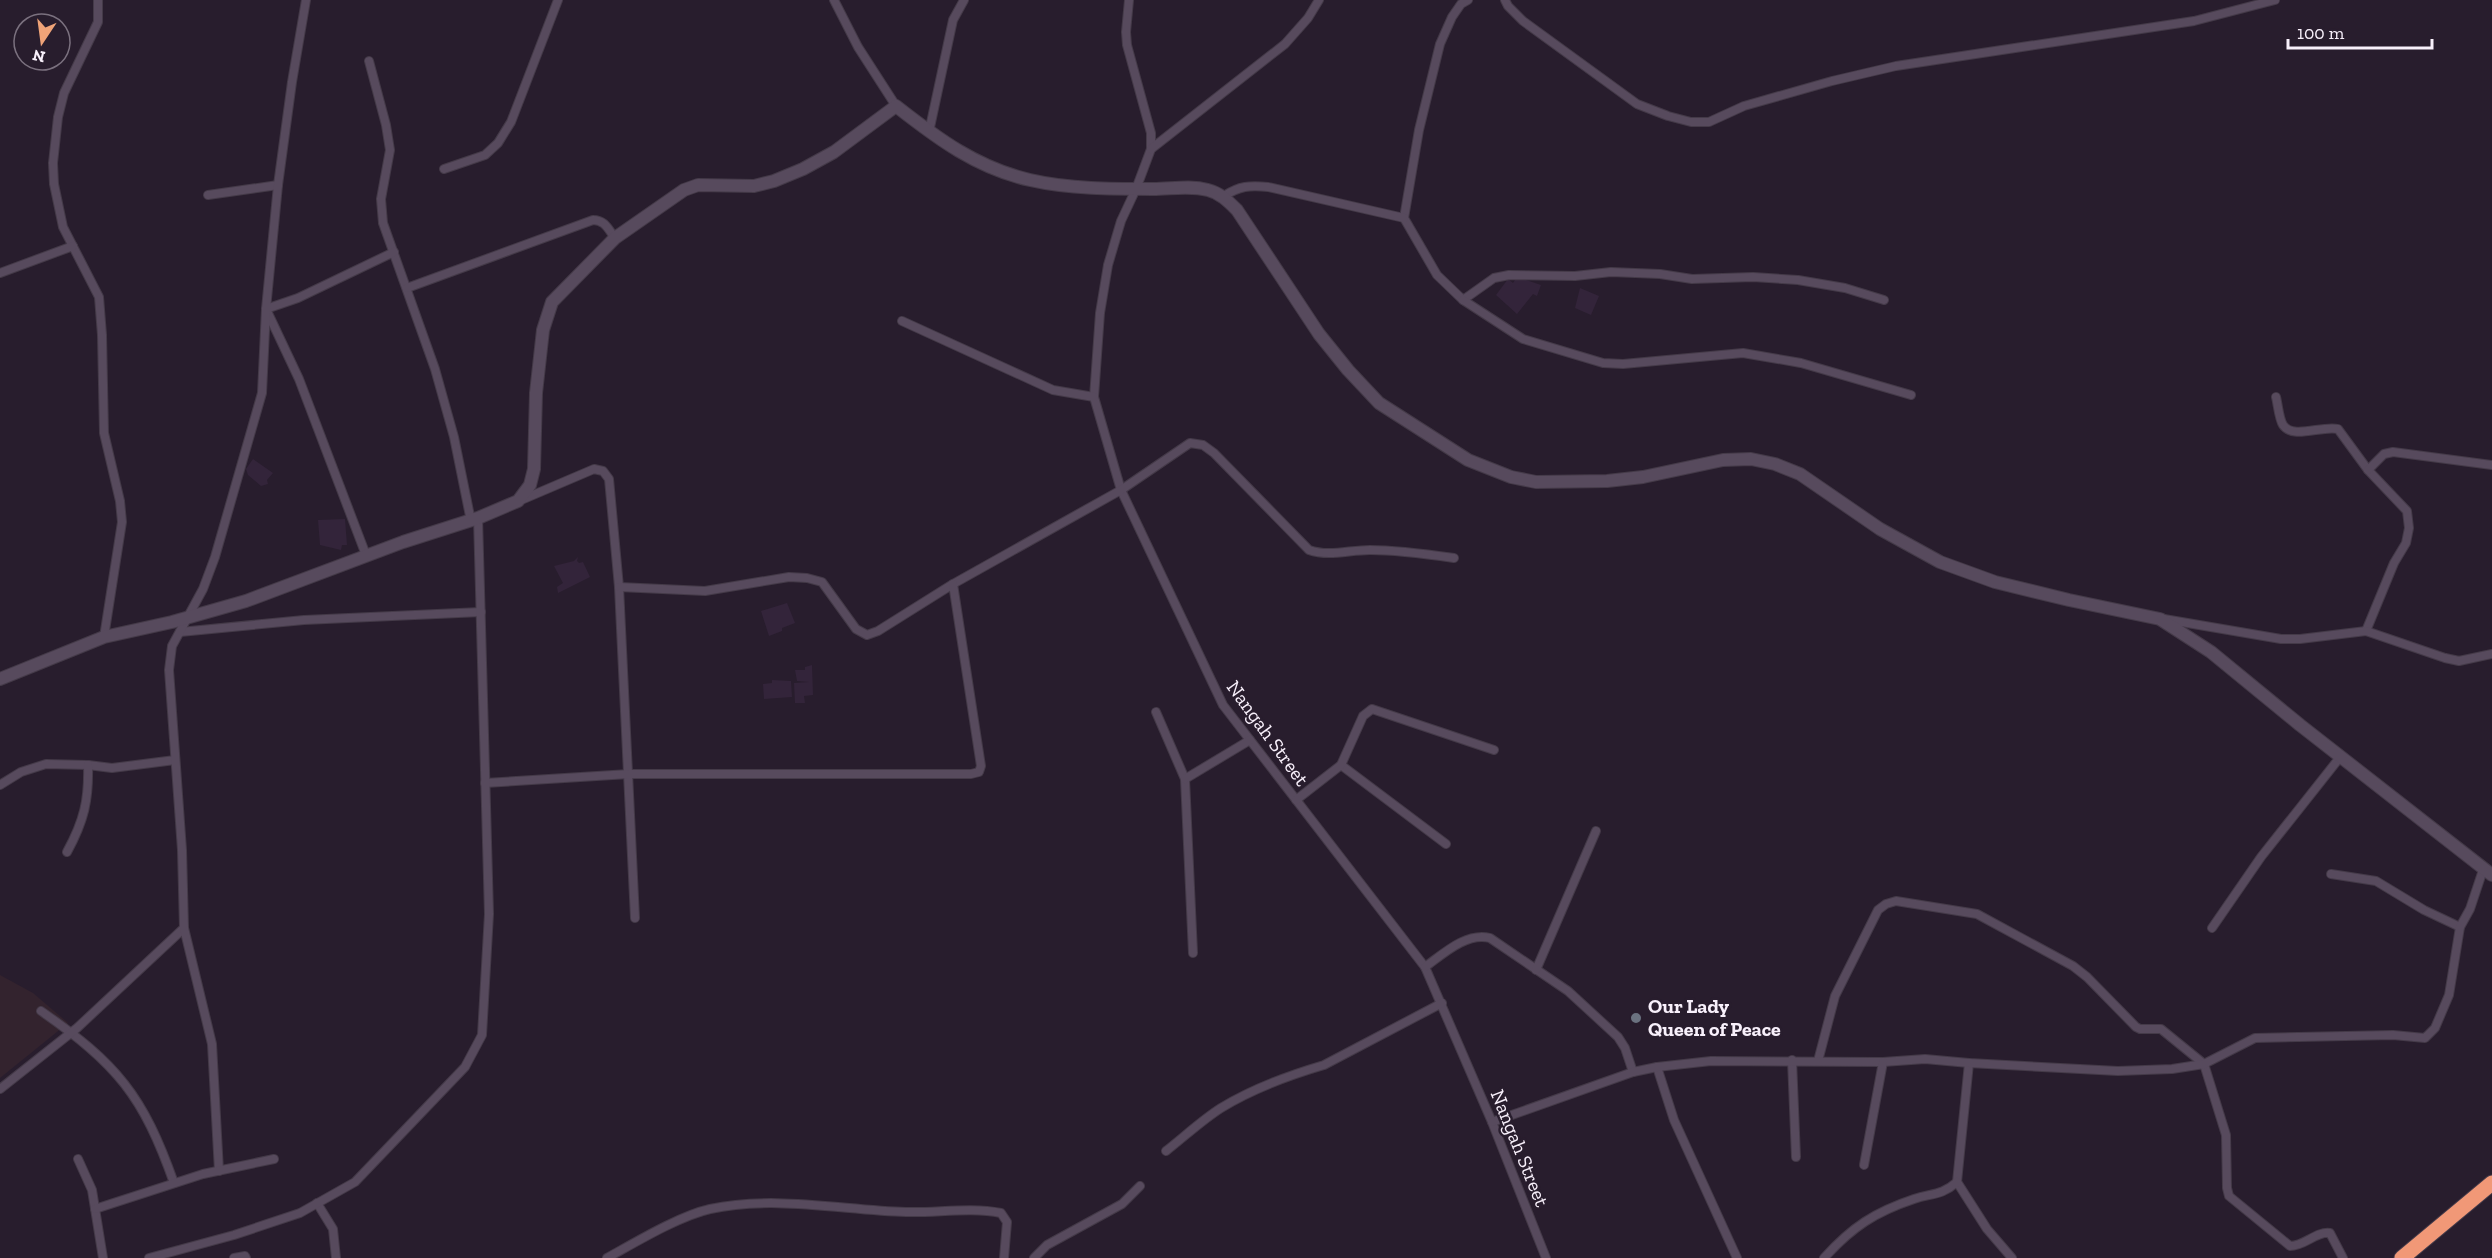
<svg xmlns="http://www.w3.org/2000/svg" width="2492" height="1258" viewBox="0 0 2492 1258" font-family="'Zilla Slab',serif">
<rect width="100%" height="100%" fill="#281d2d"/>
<g fill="#33243a">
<path d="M1517,277l24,8 -4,11 -4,-2 -16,20 -21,-19 12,-16 5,4z"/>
<path d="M1580,288l19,8 -8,19 -16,-7z"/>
<path d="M253,459l20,14 -6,7 1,4 -7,2 -13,-11 -2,-6z"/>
<path d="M345,519l2,26h-5l-1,5 -21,-5 -2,-25z"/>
<path d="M578,557l-1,4 2,2 4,-1 7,15 -32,16 -1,-6 6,-4 -9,-17 20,-5z"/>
<path d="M787,603l8,20 -13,5v3l-13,5 -8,-25z"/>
<path d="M812,665l1,30 -9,1 1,7h-10l-1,-20 15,-1 -12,-1 -2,-11h10v-3z"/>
<path d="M772,680l19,1 1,16 -28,2 -1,-15 9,-1z"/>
</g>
<path fill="#33232e" d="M0,975l33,18 35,30 -68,55z"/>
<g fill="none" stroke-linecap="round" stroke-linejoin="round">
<defs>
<g id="street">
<path d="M98,0v22l-34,71 -6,24 -5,46 1,21 9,43 36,70 3,38 2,98 16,68 2,21 -18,115"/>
<path d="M834,0l24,47 38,59"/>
<path d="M1129,0l-3,32 1,13 24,88v16l-15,40 -15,32 -13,44 -8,48 -6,84 27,93 102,215 202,262 67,155 54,136"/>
<path d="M1468,0l-7,4 -9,13 -12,27 -21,86 -15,88 33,57 26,25 31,-22 15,-3 66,1 36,-4 49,2 32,5 61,-2 45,3 47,8 39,12"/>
<path d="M1505,0l3,6 15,15 114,83 31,12 23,6h18l35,-16 88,-25 64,-15 298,-45 81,-21"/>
<path d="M369,61l17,64 4,25 -9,49 2,24 52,146 19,68 17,84"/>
<path d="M929,132l24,-112 11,-20"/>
<path d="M1151,149l134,-105 23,-26 11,-18"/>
<path d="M444,169l41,-14 13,-12 13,-21 47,-122"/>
<path d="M208,195l70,-10"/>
<path d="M1224,196c15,-10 26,-11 44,-9l136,31"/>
<path d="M0,273l73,-27"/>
<path d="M407,288l186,-68c12,0 15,9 22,18"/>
<path d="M1463,300l60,39 80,24 20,1 120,-11 58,10 110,32"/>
<path d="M902,321l151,69 41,7"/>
<path d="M2276,397c2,8 3,22 7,28 10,15 39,0 55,4l30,41 39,41 2,17 -3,15 -12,20 -28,68"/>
<path d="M2368,470l16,-16 9,-2 99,13"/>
<path d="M519,501l75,-32 9,2 6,8 10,108 16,331"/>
<path d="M366,555l-67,-176 -33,-70 32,-11 96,-46"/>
<path d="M619,587l86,4 84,-14 18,1 15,4 34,47 11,6 11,-4 75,-47 168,-94 69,-47 13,2 11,8 95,97c20,7 40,0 61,0 28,0 56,4 84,8"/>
<path d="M2164,619l117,20h19l66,-8 79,27 14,3 33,-7"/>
<path d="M180,632l124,-12 177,-8"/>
<path d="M1156,712l29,67 8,174"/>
<path d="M1341,765l105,79"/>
<path d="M1185,779l65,-39"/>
<path d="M485,783l144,-9h342l8,-2 2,-6 -28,-182"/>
<path d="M0,785l21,-13 25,-8 42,1 24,3 63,-8"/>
<path d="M1296,800l45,-35 22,-49 9,-7 122,41"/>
<path d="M67,852c17,-31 22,-52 21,-87"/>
<path d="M2331,874l45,7 48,29 36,17"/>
<path d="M2212,928l49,-71 80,-101"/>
<path d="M1425,967c18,-13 41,-35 65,-29l78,53 50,46 7,11 8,24"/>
<path d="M1536,970l60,-139"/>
<path d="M41,1011c76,53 102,84 133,172"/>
<path d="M1792,1060l4,97"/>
<path d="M1818,1061l17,-65 43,-86 8,-6 10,-3 81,13 96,52 14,11 49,50 4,2h21l43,35 22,71 1,53 2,8 61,50c15,0 26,-15 40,-13l13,25"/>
<path d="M1969,1063l-12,119 30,47 25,29"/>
<path d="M1657,1067l17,53 63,138"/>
<path d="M0,1089l77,-61 107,-100"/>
<path d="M1492,1122l141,-50 24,-5 54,-6 172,1 42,-3 44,4 149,8 54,-2 32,-5 51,-26 138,-3 32,3 10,-10 14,-33 11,-68 10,-18 13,-39"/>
<path d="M1166,1151c18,-14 36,-31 55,-43 31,-19 69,-33 103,-43l118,-62"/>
<path d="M78,1159l14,31 11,68"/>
<path d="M1864,1165l19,-103"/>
<path d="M219,1171l-7,-127 -28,-116 -2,-78 -13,-180 3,-24 31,-57 12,-32 47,-164 4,-84 12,-124 14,-103 14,-82"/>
<path d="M317,1203l16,26 3,29"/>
<path d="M95,1209l108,-35 71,-15"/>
<path d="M149,1258l85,-23 66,-22 55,-31 110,-115 17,-32 7,-121 -11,-396"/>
<path d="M234,1258l11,-2 1,2"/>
<path d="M607,1258c29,-16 72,-42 103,-49 64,-14 132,1 196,3 31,1 64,-5 95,1l6,9 -3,36"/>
<path d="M1034,1258l13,-13 75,-41 18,-18"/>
<path d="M1824,1258c28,-31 51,-46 90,-59 18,-6 27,-3 43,-17"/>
</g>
<path id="secondary" d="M0,679l104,-42 68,-15 74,-21 157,-59 75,-24 40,-17 12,-16 4,-16 2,-76 7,-63 9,-28 63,-64 69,-48 14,-5 56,1 20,-5 29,-12 31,-17 62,-46c42,33 81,62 134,74 39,9 83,9 123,9 18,0 37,-4 55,1 12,3 20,11 29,20l82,124 29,36 31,33 89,57 43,17 25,5 71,-1 36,-4 80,-17 28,-1 24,5 25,10 80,55 60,33 55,20 74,18 91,19 51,33 89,73 192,150"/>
<path id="highway" d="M2402,1258l90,-75"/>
</defs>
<use href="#street" stroke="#443a48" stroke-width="10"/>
<use href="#secondary" stroke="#443a48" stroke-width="14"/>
<use href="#highway" stroke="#443a48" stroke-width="17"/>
<use href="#street" stroke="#574a5d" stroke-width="8"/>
<use href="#secondary" stroke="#574a5d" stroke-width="12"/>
<use href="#highway" stroke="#f19877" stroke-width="15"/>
</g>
<circle fill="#6b7280" stroke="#281d2d" stroke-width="2" cx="1636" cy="1018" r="6"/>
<g text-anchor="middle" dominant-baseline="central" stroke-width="5" stroke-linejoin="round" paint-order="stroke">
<g font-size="20" fill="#f8f0fb" stroke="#281d2d">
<text transform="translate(1268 733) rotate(54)">Nangah Street</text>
<text transform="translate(1520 1148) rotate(68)">Nangah Street</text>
</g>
<g font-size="20" font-weight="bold" fill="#f8f0fb" stroke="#281d2d" text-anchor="start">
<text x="1648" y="1006">Our Lady<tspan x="1648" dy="23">Queen of Peace</tspan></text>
</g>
</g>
<g transform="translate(42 42) rotate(193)"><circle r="28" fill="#281d2d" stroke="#7b717f" stroke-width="1.5"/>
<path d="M0-4.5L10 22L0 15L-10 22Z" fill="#efa378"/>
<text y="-9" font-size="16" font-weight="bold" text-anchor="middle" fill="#f8f0fb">N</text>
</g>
<path d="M2288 39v9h144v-9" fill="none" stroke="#f8f0fb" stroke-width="3"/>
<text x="2297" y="39" font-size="18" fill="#f8f0fb" stroke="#281d2d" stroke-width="4.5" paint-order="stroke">100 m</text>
</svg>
